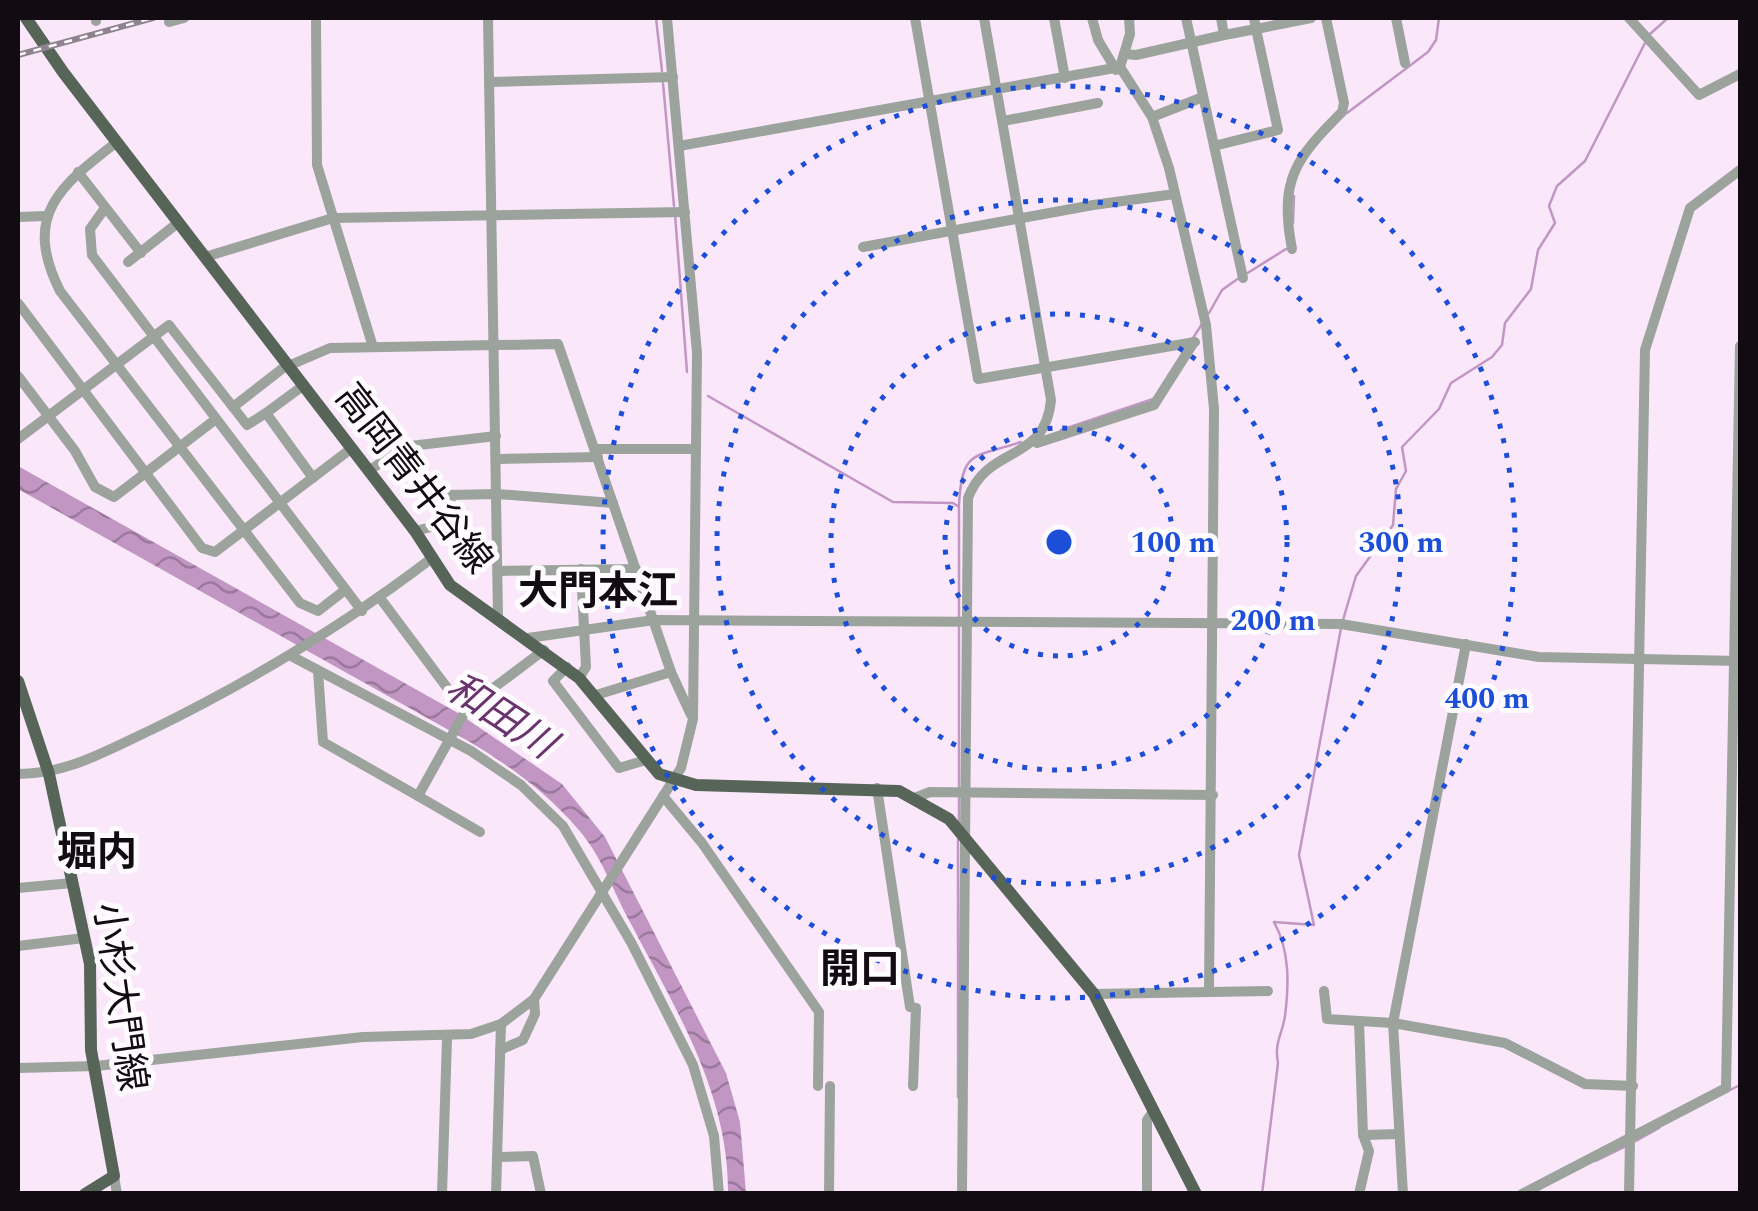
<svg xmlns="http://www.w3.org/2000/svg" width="1758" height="1211" viewBox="0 0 1758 1211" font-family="Spectral,'Noto Sans JP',serif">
<defs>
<pattern id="water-waves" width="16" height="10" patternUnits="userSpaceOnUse" patternTransform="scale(2.5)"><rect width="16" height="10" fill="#c196c3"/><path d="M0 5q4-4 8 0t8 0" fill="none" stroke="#9b799d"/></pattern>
</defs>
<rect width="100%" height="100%" fill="#fae8fa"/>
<path fill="url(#water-waves)" d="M18,466l440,247 104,71 43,53 121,236 14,49 6,71h-18c1,-100 -53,-185 -98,-271 -17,-31 -29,-68 -53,-94 -31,-36 -67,-62 -107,-86l-452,-253z"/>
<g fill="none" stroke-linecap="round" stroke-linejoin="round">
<g stroke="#c196c3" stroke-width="2.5">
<path d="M656,18l6,53"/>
<path d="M1650,34l18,-16"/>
<path d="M663,83l11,123"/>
<path d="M1347,113l81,-61 8,-12 3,-22"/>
<path d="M675,214l12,158"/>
<path d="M1293,223l1,-27"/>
<path d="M1246,274l40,-25"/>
<path d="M1209,313l13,-23 17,-12"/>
<path d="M1193,338l9,-14"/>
<path d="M708,396l185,106 60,1 6,4v110"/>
<path d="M1061,430l92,-31"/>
<path d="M959,505c3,-56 14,-47 62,-63"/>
<path d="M1343,620l13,-44 37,-51 3,-36 10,-18 -4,-24 37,-38 12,-26 41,-26 10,-12 3,-22 26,-34 7,-39 17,-27 -6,-17 8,-20 28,-25 61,-120"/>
<path d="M959,625v162"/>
<path d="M959,822v-27"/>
<path d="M1274,922l40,3 -15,-70 42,-227"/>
<path d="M1728,1091l12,-6"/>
<path d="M958,1097v-257"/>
<path d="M1636,1141l23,-13"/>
<path d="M1595,1161l29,-14"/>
<path d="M1262,1194l16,-131c-4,-20 4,-28 7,-47 4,-32 5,-65 -11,-94"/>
</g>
<g stroke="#9ba39c" stroke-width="10">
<path d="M316,18l1,147 56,182"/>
<path d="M488,18l10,599"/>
<path d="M915,18l63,361 217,-37"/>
<path d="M1054,18l11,60"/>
<path d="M1092,18l6,22 18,30"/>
<path d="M1129,18l1,16 -10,33 32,50 17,51 37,157 8,84 -5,582"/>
<path d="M1186,18l57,260"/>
<path d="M1396,18l9,45"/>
<path d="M1629,18l70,77 41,-21"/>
<path d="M96,21v-3"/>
<path d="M169,22l15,-4"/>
<path d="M1224,35l32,-6 -2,-11"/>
<path d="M1124,54l12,1 88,-20 -3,-17"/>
<path d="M490,82l183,-5"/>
<path d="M1152,117l51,-20"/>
<path d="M1003,121l95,-18"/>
<path d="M117,142c-57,44 -95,73 -57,149l240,312 18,8 27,-21"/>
<path d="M679,146l441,-79"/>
<path d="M1214,146l64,-16 -22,-101 55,-11"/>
<path d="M78,172l63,81"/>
<path d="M105,208l-15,21 2,26 270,356"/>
<path d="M18,217l29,-1"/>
<path d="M863,247l230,-42 82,-11"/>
<path d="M1292,249c-13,-69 3,-90 50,-137l2,-9 -18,-85"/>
<path d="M205,257l128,-39 352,-6"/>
<path d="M128,262l51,-40"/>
<path d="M18,303l184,245 13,4 137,-104"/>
<path d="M288,366l42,-18 228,-4 113,328 20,43"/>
<path d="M18,376l57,75 20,36 19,10 102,-78"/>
<path d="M304,385l-38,28 47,65"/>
<path d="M233,407l54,-42"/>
<path d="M18,439l151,-114 78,100 19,-12"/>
<path d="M1037,443l117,-38 40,-63"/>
<path d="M595,449h101"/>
<path d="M497,459l101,-2"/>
<path d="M369,471l33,-24 94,-11"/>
<path d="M415,531l41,-10 -7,-26 48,-1 116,9"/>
<path d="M498,571l138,-2"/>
<path d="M380,598l74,99"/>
<path d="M528,638l126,-18 687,4 198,33 201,4"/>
<path d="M293,657l178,94 50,34 42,41 69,118 61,121 21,71 5,58"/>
<path d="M567,667l-14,14 66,87 27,-8"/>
<path d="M318,671l5,71 95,54 49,-88 77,-58"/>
<path d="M579,678l7,-11 -5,-98"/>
<path d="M596,695l75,-23"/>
<path d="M18,774c50,0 90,-24 135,-45 100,-49 190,-103 279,-171"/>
<path d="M877,788l33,219 6,1 -3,78"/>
<path d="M418,796l62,36"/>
<path d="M663,796l39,47 117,169 -1,74"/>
<path d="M917,797l13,-5 283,3"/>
<path d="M18,888l54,-5"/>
<path d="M18,946l66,-8"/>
<path d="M1324,991l3,28 66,4 112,20 80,41 48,2"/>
<path d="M1094,994l174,-3"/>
<path d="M1359,1021l4,114 6,16 -10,43"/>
<path d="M500,1050l23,-10 12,-26 -1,-15"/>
<path d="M18,1068l78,-2 267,-29 108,-3 30,-10 33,-25 147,-231 12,-49 4,-366 -30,-335"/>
<path d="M1363,1135l36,-1"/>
<path d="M497,1157l36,-1 8,38"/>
<path d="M114,1176l3,18"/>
<path d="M442,1194l5,-155"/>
<path d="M496,1194l5,-170"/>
<path d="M829,1194l1,-108"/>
<path d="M962,1194l6,-696c20,-54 77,-34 83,-98l-67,-382"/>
<path d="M1147,1194v-74l7,-10"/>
<path d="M1403,1194l-10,-171 73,-379"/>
<path d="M1522,1194l204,-106 14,-742"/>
<path d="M1629,1194l16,-844 45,-142 50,-38"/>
</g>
<g stroke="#576559" stroke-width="12">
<path d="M26,18l37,54 352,459 35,54 129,93 80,96 37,11 203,6 50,28 145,175 102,200"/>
<path d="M18,681l31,93 41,190 1,86 23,126 -29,18"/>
</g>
<defs>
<path id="rail" d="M18,55l135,-37"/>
</defs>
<use href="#rail" stroke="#908390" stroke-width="6"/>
<use href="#rail" stroke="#fefbfe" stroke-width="2.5" stroke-dasharray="8" stroke-linecap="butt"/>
</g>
<g fill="none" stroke="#1d4ed8" stroke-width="5" stroke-dasharray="5 10">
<circle cx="1059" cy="542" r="114"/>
<circle cx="1059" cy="542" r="228"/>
<circle cx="1059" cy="542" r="342"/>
<circle cx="1059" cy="542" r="456"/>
</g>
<g text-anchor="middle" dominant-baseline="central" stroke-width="10" stroke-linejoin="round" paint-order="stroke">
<g font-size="38" fill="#120c12" stroke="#fefbfe">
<text transform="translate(413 479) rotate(52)">高岡青井谷線</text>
<text transform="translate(119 997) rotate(82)">小杉大門線</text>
</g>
<g font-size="40" font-weight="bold" fill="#120c12" stroke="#fefbfe">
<text x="598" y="592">大門本江</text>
<text x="97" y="853">堀内</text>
<text x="860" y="970">開口</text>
</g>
<g font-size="40" font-style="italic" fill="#69346d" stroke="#fefbfe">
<text transform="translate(500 717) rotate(33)">和田川</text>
</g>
</g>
<circle cx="1059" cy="542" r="15" fill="#1d4ed8" stroke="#fefbfe" stroke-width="5"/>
<g font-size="30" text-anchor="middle" font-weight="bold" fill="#1d4ed8" stroke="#fefbfe" stroke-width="10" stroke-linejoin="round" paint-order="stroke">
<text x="1173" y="552">100 m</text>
<text x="1401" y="552">300 m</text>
<text x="1273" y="630">200 m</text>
<text x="1487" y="708">400 m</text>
</g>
<rect width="1758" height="1211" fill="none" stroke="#120c12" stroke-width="40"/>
</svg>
